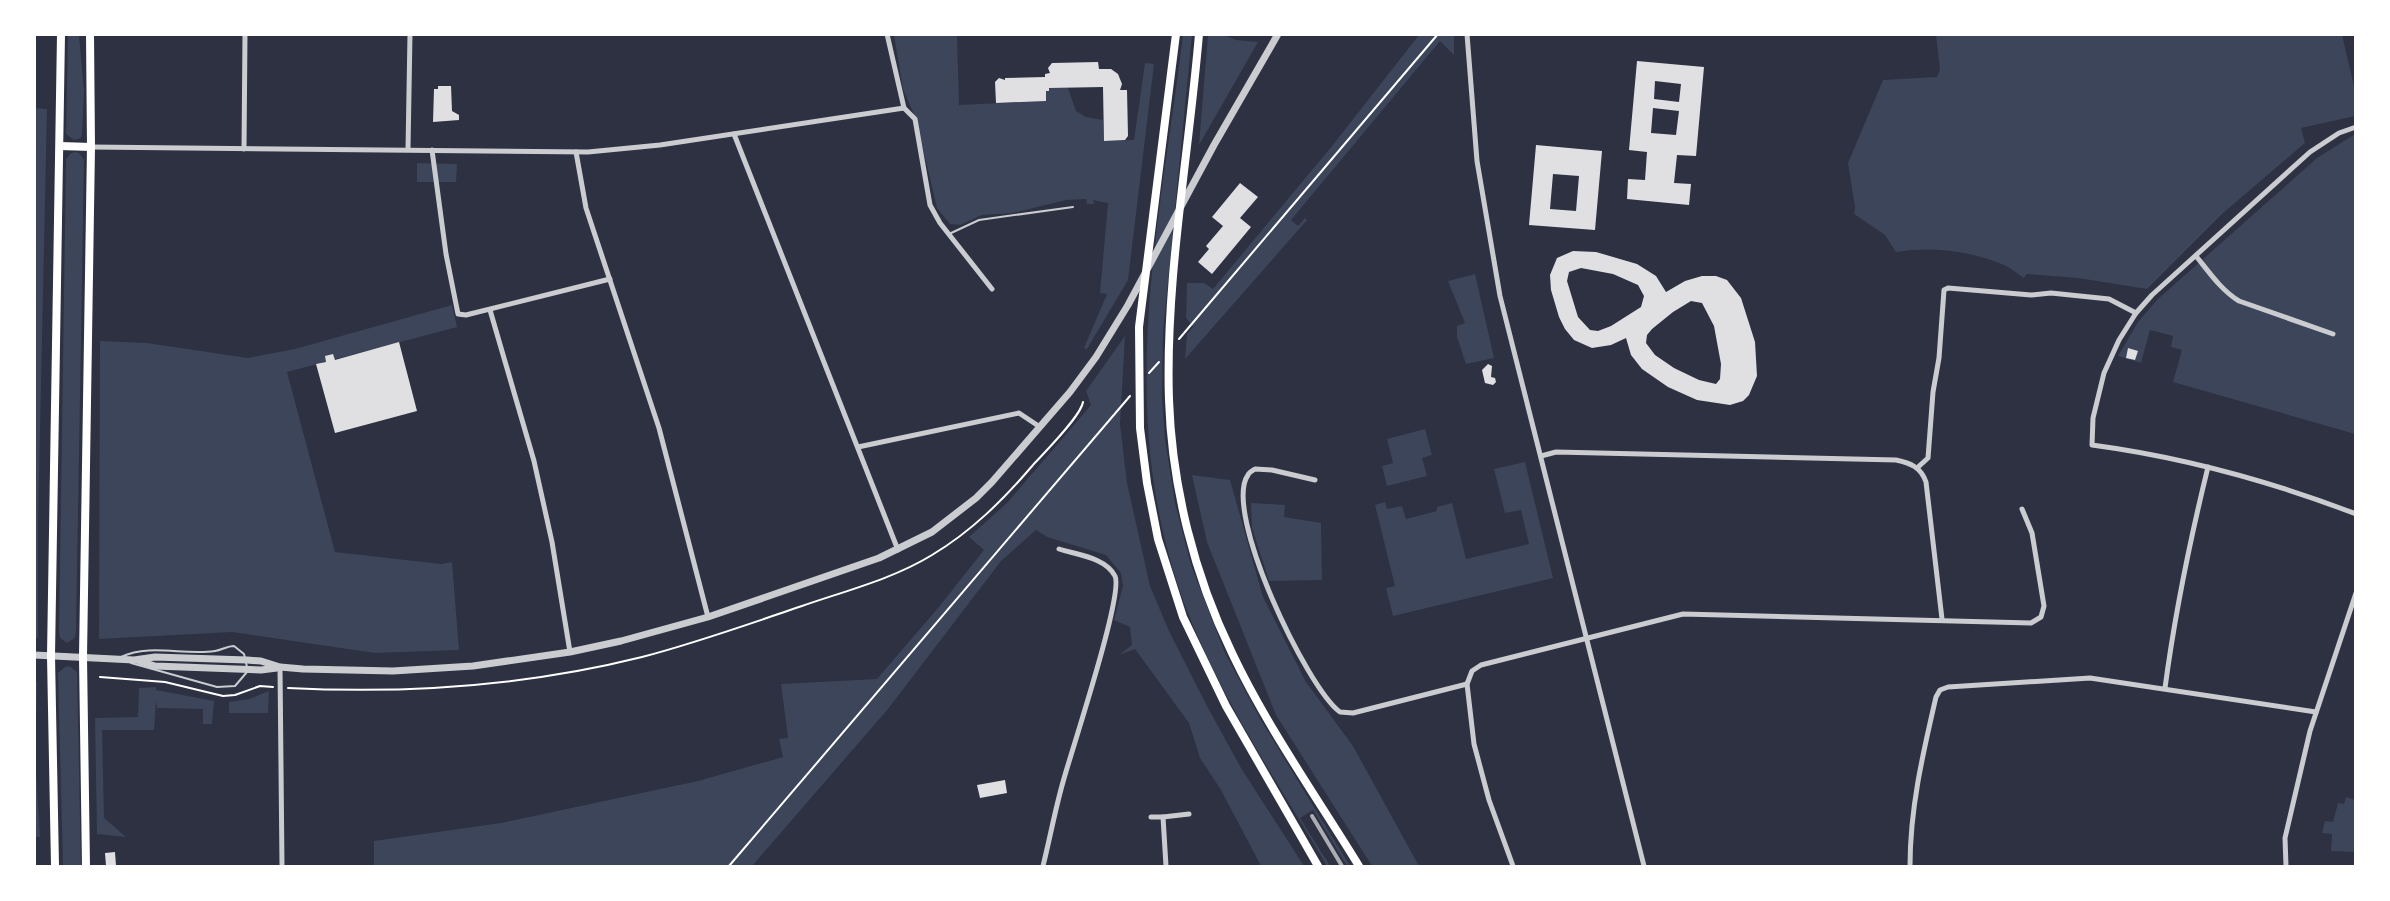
<svg xmlns="http://www.w3.org/2000/svg" width="2390" height="901" viewBox="0 0 2390 901" font-family="'DejaVu Sans',sans-serif">
<rect width="100%" height="100%" fill="#2d3142"/>
<g fill="#3c4559">
<path d="M68,35h11l5,56 -2,43 -1,4 -7,2 -8,-6z"/>
<path d="M894,35h63l2,70 87,-4v-10l3,-3h19l8,23 10,6 17,3 1,21 30,-1 11,-77 9,1 -26,216 -41,69 -3,-1 23,-54 -7,-1 8,-90 -15,-3 1,4h-7l-1,-5 -20,1 -53,13 -31,2 -22,10 -10,-1 -13,-16 -21,-89 -13,-30z"/>
<path d="M1183,35h9l-29,297 -1,65 3,42 10,64 16,62 34,88 37,69 88,144h-3l-34,-56 -13,8 30,48h-3c-49,-83 -106,-167 -141,-258 -73,-194 -27,-376 -3,-573z"/>
<path d="M1208,35h16l12,5 22,2 -59,103z"/>
<path d="M1419,35h35v20l-14,-14 -149,179 7,6 7,-8 2,2 -122,139 2,-25 6,-7 -7,-9 1,-35h17l9,6 119,-143z"/>
<path d="M1936,35h406l13,55v26l-54,12 4,15 -83,71 -75,75 -69,-11 -51,-4 -3,4c-6,-4 -13,-10 -20,-13 -33,-14 -71,-19 -108,-13l-11,-17 -31,-21 1,-7 -7,-44 35,-83 54,-3 3,-7z"/>
<path d="M35,108l12,1 -9,415v114h-4z"/>
<path d="M2355,134v300l-182,-52 9,-32 -11,-3 2,-11 -23,-6 -9,33 -23,-7 20,-34 20,-23 159,-141z"/>
<path d="M76,152l3,1 5,7 -8,472 -1,6 -8,5 -7,-5 -1,-6 7,-473 5,-6z"/>
<path d="M417,163l40,1 -1,18h-39z"/>
<path d="M1475,274l19,84 -28,6 -9,-27v-11l8,-3 -17,-42z"/>
<path d="M452,305l5,22 -170,45 48,180 106,12 11,-2 7,88 -84,3 -143,-21 -133,7 1,-298 47,2 101,15 47,-9z"/>
<path d="M1125,336l-5,88 7,59 23,103 19,45 38,75 34,62 63,98h-43l-40,-76 -21,-32 -11,-35 -54,-74 -16,6 13,-10 -2,-18 -16,-7 9,-34 -2,-13 -15,-18 -59,-18 -11,-7 -35,31 -113,148 -136,157h-378v-25l127,-18 197,-42 85,-24 -4,-18 9,-1 -7,-54 96,-5 61,-71 46,-58 -15,-13 38,-34 84,-98 -5,-14z"/>
<path d="M1425,429l7,26 -10,3 5,18 -40,10 -5,-20 11,-3 -6,-24z"/>
<path d="M1525,462l28,116 -160,38 -7,-28 9,-2 -20,-81 10,-3 2,7 15,-3 4,13 31,-8v-4l15,-4 14,56 63,-15 -8,-34 -16,3 -11,-44z"/>
<path d="M1192,475l38,5 33,117 43,85 47,64 66,120h-47l-96,-151 -69,-173z"/>
<path d="M1251,503l34,2 -1,12 37,6 1,57 -53,1 -17,-53z"/>
<path d="M69,666l8,6 4,194h-18l-5,-193 7,-6z"/>
<path d="M35,679l2,4 -2,71 5,83h-5z"/>
<path d="M156,687v3l58,11 -2,23h-9v-15l-46,-1 -1,-7 -2,29h-52l2,88 22,19 -29,-3 -2,-116 43,-1 1,-29z"/>
<path d="M269,691l-1,22h-39v-11l20,-3z"/>
<path d="M2346,797l9,3v52l-24,-1 1,-17 -10,-1 3,-12 8,1 5,-19 6,1z"/>
</g>
<g fill="#e0e0e3" fill-rule="evenodd">
<path d="M1637,61l67,6 -8,89 -19,-1 -3,28 17,1 -2,21 -62,-6 1,-20 17,1 2,-28 -18,-2zM1655,81l26,3 -2,18 -25,-3zM1653,108l26,3 -3,24 -25,-2z"/>
<path d="M1098,62l1,7h12l7,5 4,10 -2,6h7l1,46 -3,4 -21,1 -1,-54 -54,1v3h-3v10l-50,2 -1,-21 4,-4 6,2v-2l40,-1v-3l5,-1 -2,-5 4,-5z"/>
<path d="M438,86h13l1,25 7,4v5l-26,2 1,-33h4z"/>
<path d="M1536,145l66,6 -7,79 -66,-5zM1553,174l26,2 -3,35 -26,-2z"/>
<path d="M1240,183l18,14 -18,21 11,9 -39,47 -14,-12 11,-13 -3,-3 17,-20 -11,-9z"/>
<path d="M1573,251l23,1 41,12 19,12 10,16 19,-11 17,-5h14l11,4 14,18 14,44 2,34 -8,19 -6,6 -13,4 -33,-5 -29,-13 -26,-18 -11,-14 -5,-17 -15,7 -19,3 -18,-8 -9,-11 -6,-12 -8,-27 -1,-15 7,-17zM1581,268l32,6 25,11 6,11 -3,11 -30,19 -13,5 -8,-1 -12,-13 -11,-36 2,-9zM1691,301l11,2 12,23 7,38 -1,15 -4,5 -17,-4 -25,-12 -19,-13 -9,-12 1,-8 5,-6 21,-17z"/>
<path d="M399,342l18,69 -82,22 -19,-69 10,-2 -1,-6 8,-2 2,6z"/>
<path d="M2128,348l10,3 -3,9 -9,-2z"/>
<path d="M1488,364l4,2 -1,11 4,1 1,4 -3,3 -8,-2 -3,-13z"/>
<path d="M1005,780l2,13 -27,5 -3,-13z"/>
<path d="M115,852l1,14h-10l-1,-13z"/>
</g>
<g fill="none" stroke-linecap="round" stroke-linejoin="round">
<g stroke="#fff" stroke-width="2">
<path d="M1179,339l259,-305"/>
<path d="M1149,373l10,-11"/>
<path d="M100,677l65,5 58,14 12,-1 25,-9 13,1"/>
<path d="M288,688c119,6 238,-2 354,-31 54,-14 107,-33 160,-51 43,-15 91,-27 130,-51 40,-24 71,-55 101,-90 11,-12 48,-49 50,-63"/>
<path d="M729,866l401,-470"/>
</g>
<g stroke="#caccd0" stroke-width="2">
<path d="M949,234l30,-14 94,-13"/>
<path d="M121,657c30,-14 63,-1 94,-6 7,-1 12,-5 19,-5l10,8 3,13"/>
<path d="M131,663l86,24 18,-1 12,-14"/>
</g>
<g stroke="#caccd0" stroke-width="5">
<path d="M887,34l17,74 11,11 15,86 10,18 52,66"/>
<path d="M1467,34l10,127 23,135 144,570"/>
<path d="M2356,127l-17,6 -29,19 -158,143 -16,18 -17,27 -15,33 -11,45 -1,27c90,12 178,36 264,69"/>
<path d="M734,134l164,416"/>
<path d="M91,147l497,5 72,-7 244,-37"/>
<path d="M244,149l1,-115"/>
<path d="M408,149l2,-115"/>
<path d="M432,150l14,104 12,60 8,1 144,-36"/>
<path d="M576,152l10,56 73,220 49,189"/>
<path d="M2196,256c13,16 25,34 43,45l94,33"/>
<path d="M490,310l44,151 18,81 18,110"/>
<path d="M858,447l161,-34 21,14"/>
<path d="M1541,456l15,-4 340,8c14,3 25,7 30,22l16,137"/>
<path d="M1917,468l11,-10 5,-66 6,-34 5,-68 4,-2 83,7 20,-2 58,6 27,14"/>
<path d="M1315,480l-43,-10 -17,-1c-3,2 -6,3 -7,6 -26,36 59,213 92,237l13,1 114,-29"/>
<path d="M280,667l2,199"/>
<path d="M2165,688c10,-75 25,-148 43,-221"/>
<path d="M1151,817h12l3,49"/>
<path d="M1163,817l26,-3"/>
<path d="M1043,866c7,-28 12,-56 20,-84 8,-30 61,-188 52,-206 -10,-19 -38,-21 -56,-27"/>
<path d="M1513,866l-24,-66 -15,-56 -7,-60 5,-13 9,-6 202,-51 348,9 10,-6 3,-11 -12,-73 -10,-24"/>
<path d="M1910,866c0,-58 13,-113 26,-169l4,-7 8,-3 142,-9 226,34"/>
<path d="M2286,866l-1,-28 25,-107 46,-138"/>
</g>
<g stroke="#caccd0" stroke-width="7">
<path d="M34,655l100,5 21,-3 92,3 14,1 19,6 23,2 90,2 80,-5 97,-14 51,-11 87,-24 171,-59 53,-26 44,-34 16,-16 78,-90 26,-35 32,-52 86,-160 64,-111"/>
<path d="M139,661l16,5 106,4 16,-2"/>
</g>
<g stroke="#fff" stroke-width="8">
<path d="M1176,34l-37,293 1,101 7,55 11,56 25,78 43,89 92,160"/>
<path d="M1199,34c-10,120 -34,246 -30,366 3,86 25,175 63,253 35,74 84,143 127,213"/>
</g>
<g stroke="#fff" stroke-width="8">
<path d="M60,146l31,1"/>
<path d="M55,866l-4,-210 10,-622"/>
<path d="M86,866l-3,-209 8,-510 -1,-113"/>
</g>
<path stroke="#abadb3" stroke-width="4" d="M1312,816l30,50"/>
</g>
<rect width="2390" height="901" fill="none" stroke="#ffffff" stroke-width="72"/>
</svg>
